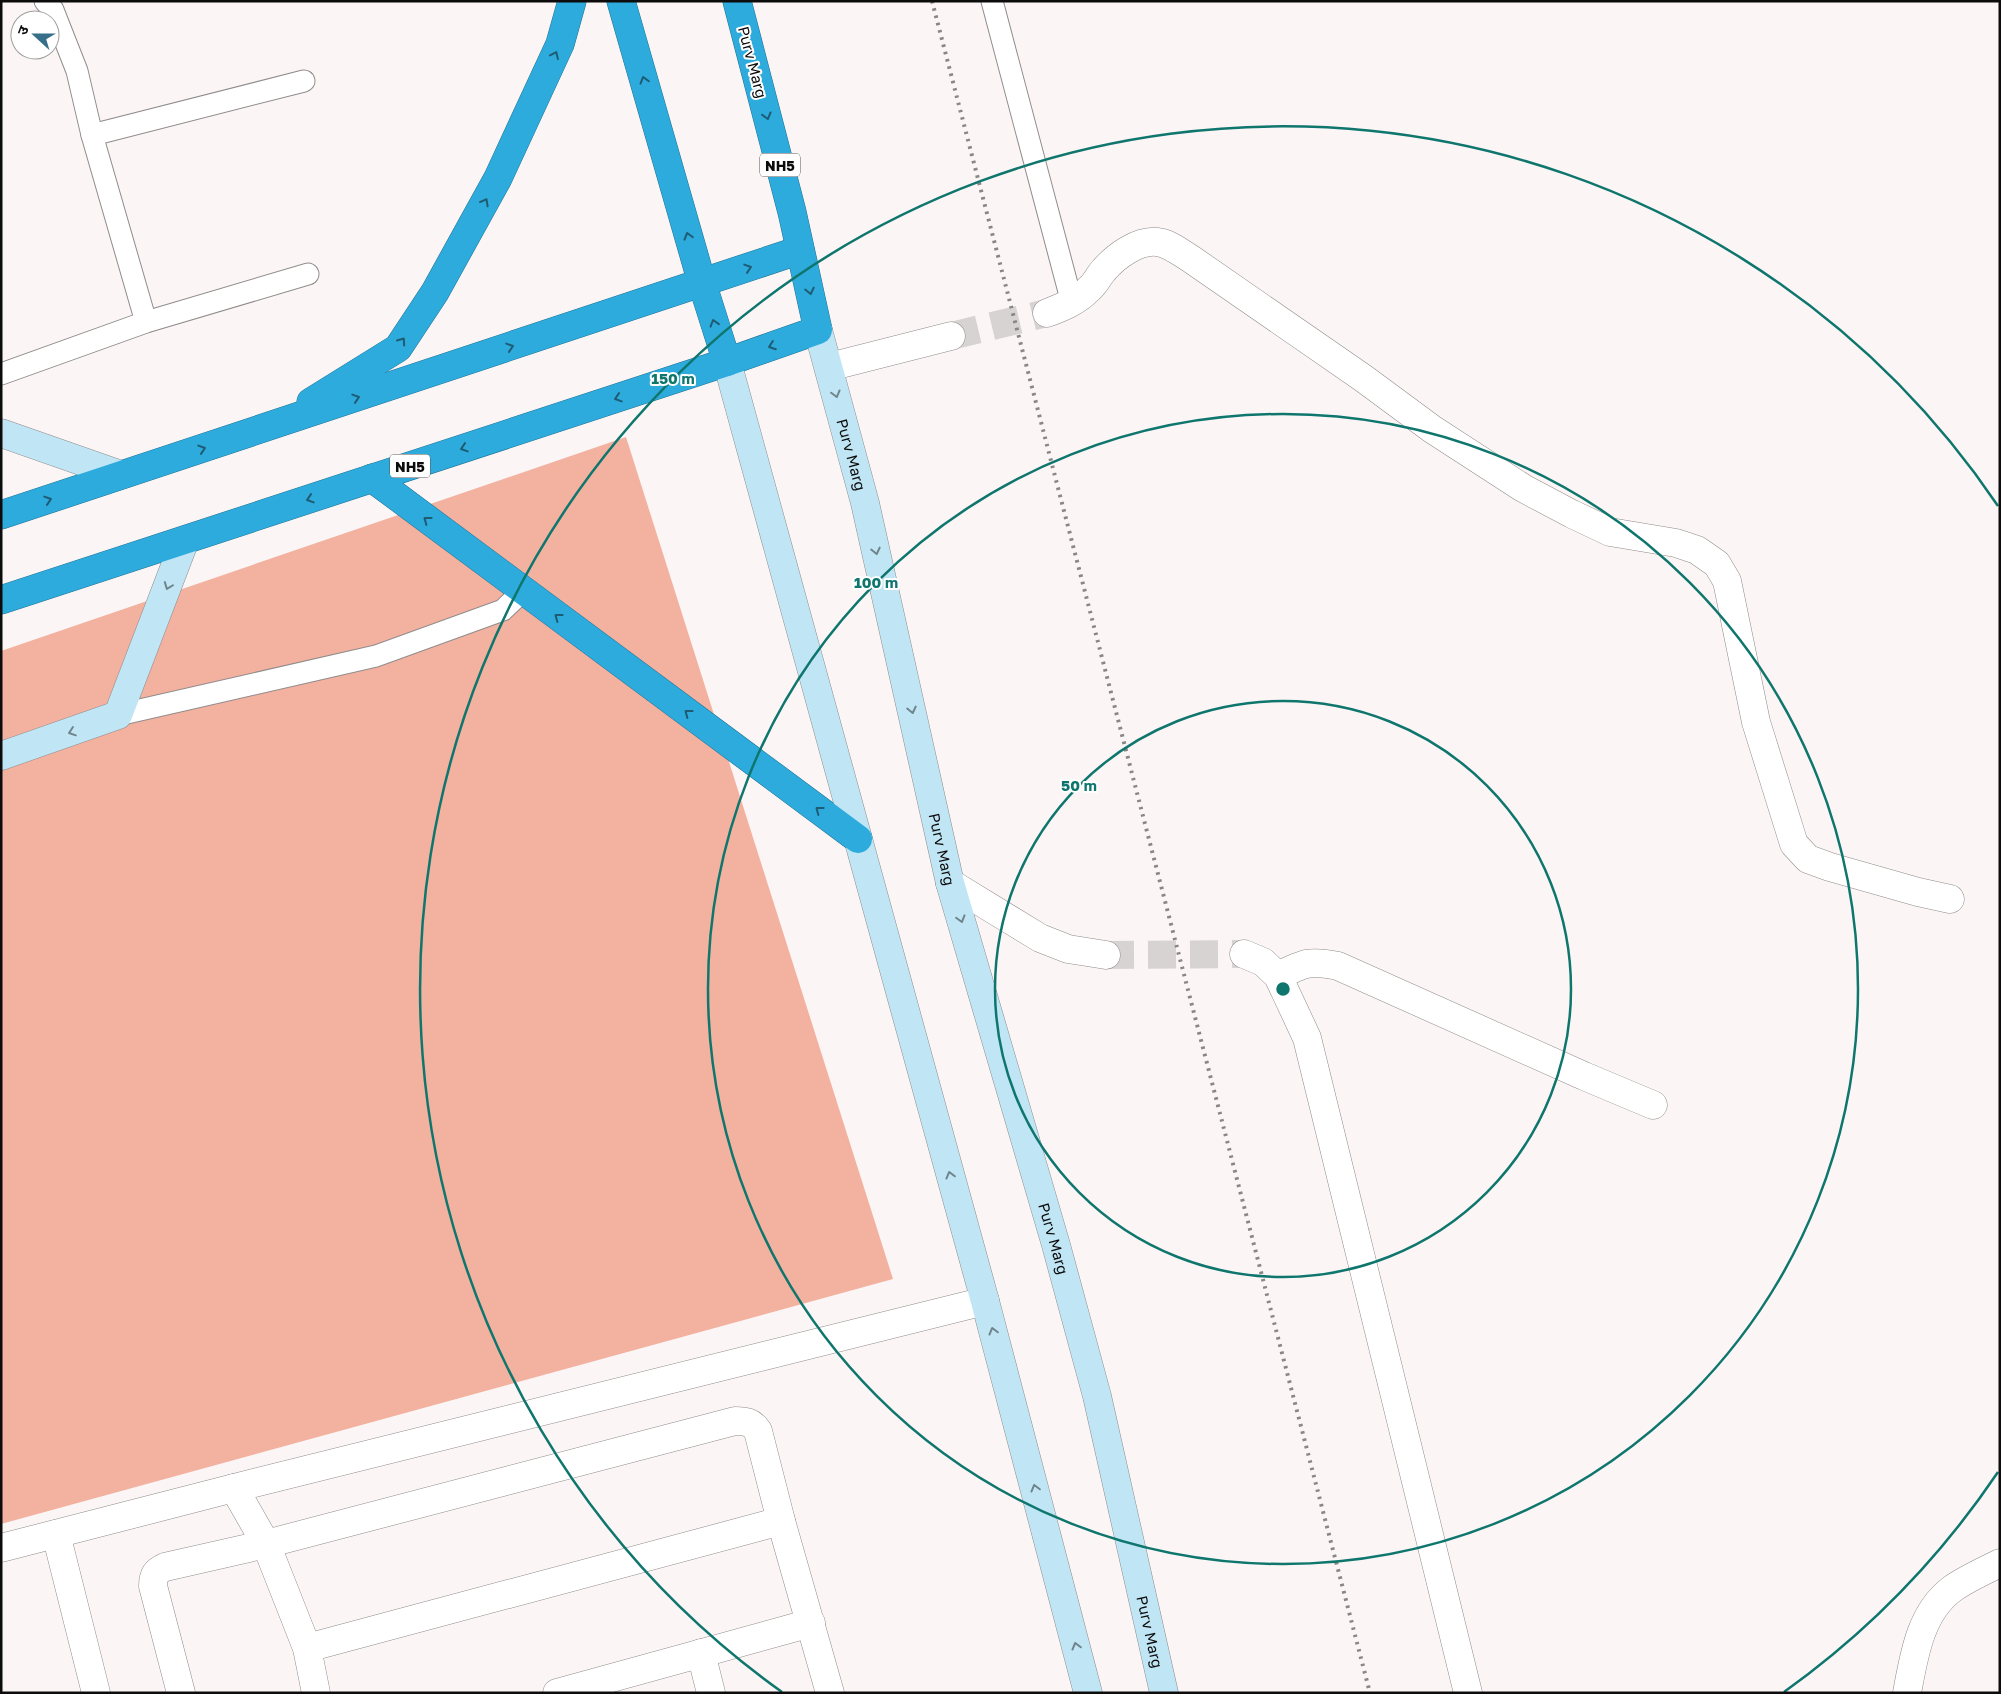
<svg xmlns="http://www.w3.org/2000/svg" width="2001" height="1694" viewBox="0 0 2001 1694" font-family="'Golos Text','Noto Sans Devanagari',sans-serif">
<rect width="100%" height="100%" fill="#fbf6f5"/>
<path fill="#f3b1a0" d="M626,437l267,842 -892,245v-873z"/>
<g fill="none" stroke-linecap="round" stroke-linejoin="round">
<g stroke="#d7d3d2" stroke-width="28" stroke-dasharray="28 14" stroke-linecap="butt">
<path d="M951,336l96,-23"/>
<path d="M1106,955l138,-1"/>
</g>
<defs>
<g id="lane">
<path d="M45,1l8,9 24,61 15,64 54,187"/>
<path d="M992,1l80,302"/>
<path d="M92,135l212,-54"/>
<path d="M1,374l145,-52 162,-48"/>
<path d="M118,715l258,-59 127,-46 20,-19"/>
</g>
<g id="street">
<path d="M1047,313c16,-6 31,-12 43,-25 6,-5 9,-13 14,-18 12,-14 34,-30 53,-28 12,1 24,11 34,17l172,119 69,51 91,59 49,26 38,18 66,11 21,7 20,14 10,17 29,141 38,122 14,15 22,8 88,25 32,7"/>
<path d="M829,367l122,-31"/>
<path d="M950,883l90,55 28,11 38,6"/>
<path d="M1244,954l19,8 15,14 29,62 161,655"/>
<path d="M1278,976c26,-13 31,-16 60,-10l246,110 69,29"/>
<path d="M234,1488l32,56 41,104 9,45"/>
<path d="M56,1534l40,159"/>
<path d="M1,1548l233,-60 751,-187"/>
<path d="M307,1648l474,-127"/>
<path d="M701,1653l10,40"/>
<path d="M181,1693l-28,-107c0,-11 3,-15 12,-19l101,-23 469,-123c11,0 17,1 23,10l23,90 49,172"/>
<path d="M557,1693l254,-70"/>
<path d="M1907,1693c7,-37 13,-80 45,-104 14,-10 32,-18 48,-26"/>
</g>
<g id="secondary">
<path id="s1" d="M818,330l47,173 85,380 106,362 41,151 67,297"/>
<path d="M727,362l258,939 103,392"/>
<path d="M1,433l120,42"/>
<path d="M1,756l117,-41 67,-175"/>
</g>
<g id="highway">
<path d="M621,1l81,282 25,79"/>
<path d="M311,402l87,-54 37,-56 63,-114 62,-134 12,-43"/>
<path d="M372,478l486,361"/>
<path d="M1,515l799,-265"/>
<path d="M1,600l726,-238 91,-32 -26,-118 -55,-211"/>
</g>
</defs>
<use href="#lane" stroke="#908c8b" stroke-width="23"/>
<use href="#street" stroke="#908c8b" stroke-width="29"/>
<use href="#secondary" stroke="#908c8b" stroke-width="29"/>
<use href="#highway" stroke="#227394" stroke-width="29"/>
<use href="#lane" stroke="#fff" stroke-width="21"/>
<use href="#street" stroke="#fff" stroke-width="28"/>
<use href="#secondary" stroke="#c0e6f5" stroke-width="28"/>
<use href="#highway" stroke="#2eabdd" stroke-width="28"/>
<path stroke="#898686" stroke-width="4" stroke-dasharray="2.5 5" stroke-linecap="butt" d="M932,1l438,1692"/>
</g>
<defs><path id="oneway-chevron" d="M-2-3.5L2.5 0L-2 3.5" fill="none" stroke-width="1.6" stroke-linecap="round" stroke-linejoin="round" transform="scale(1.25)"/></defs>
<g stroke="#1e5c74">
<use href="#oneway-chevron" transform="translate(555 55) rotate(-65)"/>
<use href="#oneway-chevron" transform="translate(644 80) rotate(-106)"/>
<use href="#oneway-chevron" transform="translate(767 116) rotate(75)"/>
<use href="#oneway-chevron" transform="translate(485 202) rotate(-61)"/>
<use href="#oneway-chevron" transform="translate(688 236) rotate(-106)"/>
<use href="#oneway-chevron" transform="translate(748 268) rotate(-18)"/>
<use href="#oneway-chevron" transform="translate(810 291) rotate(77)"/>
<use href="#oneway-chevron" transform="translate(714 323) rotate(-107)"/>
<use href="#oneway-chevron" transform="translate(402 341) rotate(-55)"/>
<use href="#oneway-chevron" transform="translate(772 346) rotate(160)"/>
<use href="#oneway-chevron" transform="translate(510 347) rotate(-18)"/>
<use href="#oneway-chevron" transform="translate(356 398) rotate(-18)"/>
<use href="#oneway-chevron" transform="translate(618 398) rotate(162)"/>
<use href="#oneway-chevron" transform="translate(464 448) rotate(162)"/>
<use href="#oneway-chevron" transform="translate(202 449) rotate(-18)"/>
<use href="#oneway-chevron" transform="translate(310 499) rotate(162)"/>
<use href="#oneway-chevron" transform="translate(48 500) rotate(-18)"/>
<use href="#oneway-chevron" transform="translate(427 520) rotate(-143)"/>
<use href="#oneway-chevron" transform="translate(558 617) rotate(-143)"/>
<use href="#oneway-chevron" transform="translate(688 713) rotate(-143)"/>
<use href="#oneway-chevron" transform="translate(819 810) rotate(-143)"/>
</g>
<g stroke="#6f848c">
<use href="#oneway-chevron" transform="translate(836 394) rotate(75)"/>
<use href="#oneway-chevron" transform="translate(876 551) rotate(77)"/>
<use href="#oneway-chevron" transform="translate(168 586) rotate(111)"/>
<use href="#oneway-chevron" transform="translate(912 710) rotate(77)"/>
<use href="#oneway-chevron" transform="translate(72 732) rotate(161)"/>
<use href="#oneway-chevron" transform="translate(961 919) rotate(74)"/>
<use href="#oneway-chevron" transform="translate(950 1175) rotate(-105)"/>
<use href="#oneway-chevron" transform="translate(993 1331) rotate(-105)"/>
<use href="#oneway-chevron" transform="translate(1035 1488) rotate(-105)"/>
<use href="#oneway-chevron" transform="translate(1076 1646) rotate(-105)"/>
</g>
<g fill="none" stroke="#0f766e" stroke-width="2.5">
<circle cx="1283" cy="989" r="288"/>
<circle cx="1283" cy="989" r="575"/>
<path d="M1998 1472A863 863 0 0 1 1784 1692M782 1692A863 863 0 1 1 1998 506"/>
</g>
<g text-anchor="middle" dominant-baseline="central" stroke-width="4" stroke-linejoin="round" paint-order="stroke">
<g fill="#fff" stroke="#565555" stroke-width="1">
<rect x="760" y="153.5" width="40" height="23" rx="4"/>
<rect x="390" y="454.5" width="40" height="23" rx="4"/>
</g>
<g font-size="14" font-weight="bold" fill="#0d0c0c">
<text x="780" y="165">NH5</text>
<text x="410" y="466">NH5</text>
</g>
<g font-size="15" fill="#0d0c0c" stroke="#fff">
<text transform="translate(753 62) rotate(75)">Purv Marg</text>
<text stroke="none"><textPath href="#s1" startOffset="129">Purv Marg</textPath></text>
<text stroke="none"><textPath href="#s1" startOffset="534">Purv Marg</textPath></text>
<text stroke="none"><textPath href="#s1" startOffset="939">Purv Marg</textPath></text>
<text stroke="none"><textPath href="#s1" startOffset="1344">Purv Marg</textPath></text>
</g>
</g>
<circle cx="1283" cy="989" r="8" fill="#0f766e" stroke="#fff" stroke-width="2.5"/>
<g font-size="15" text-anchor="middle" font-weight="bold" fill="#0f766e" stroke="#fff" stroke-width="4" stroke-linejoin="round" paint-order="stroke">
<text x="673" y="384">150 m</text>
<text x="876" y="588">100 m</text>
<text x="1079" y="791">50 m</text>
</g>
<rect width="2001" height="1694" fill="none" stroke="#0d0c0c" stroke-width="5"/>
<g transform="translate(35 35) rotate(291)"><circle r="24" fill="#ffffff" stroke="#9e9e9e"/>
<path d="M0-4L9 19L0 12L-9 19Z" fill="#366f89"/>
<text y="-8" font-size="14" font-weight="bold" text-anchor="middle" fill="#0d0c0c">उ</text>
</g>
</svg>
